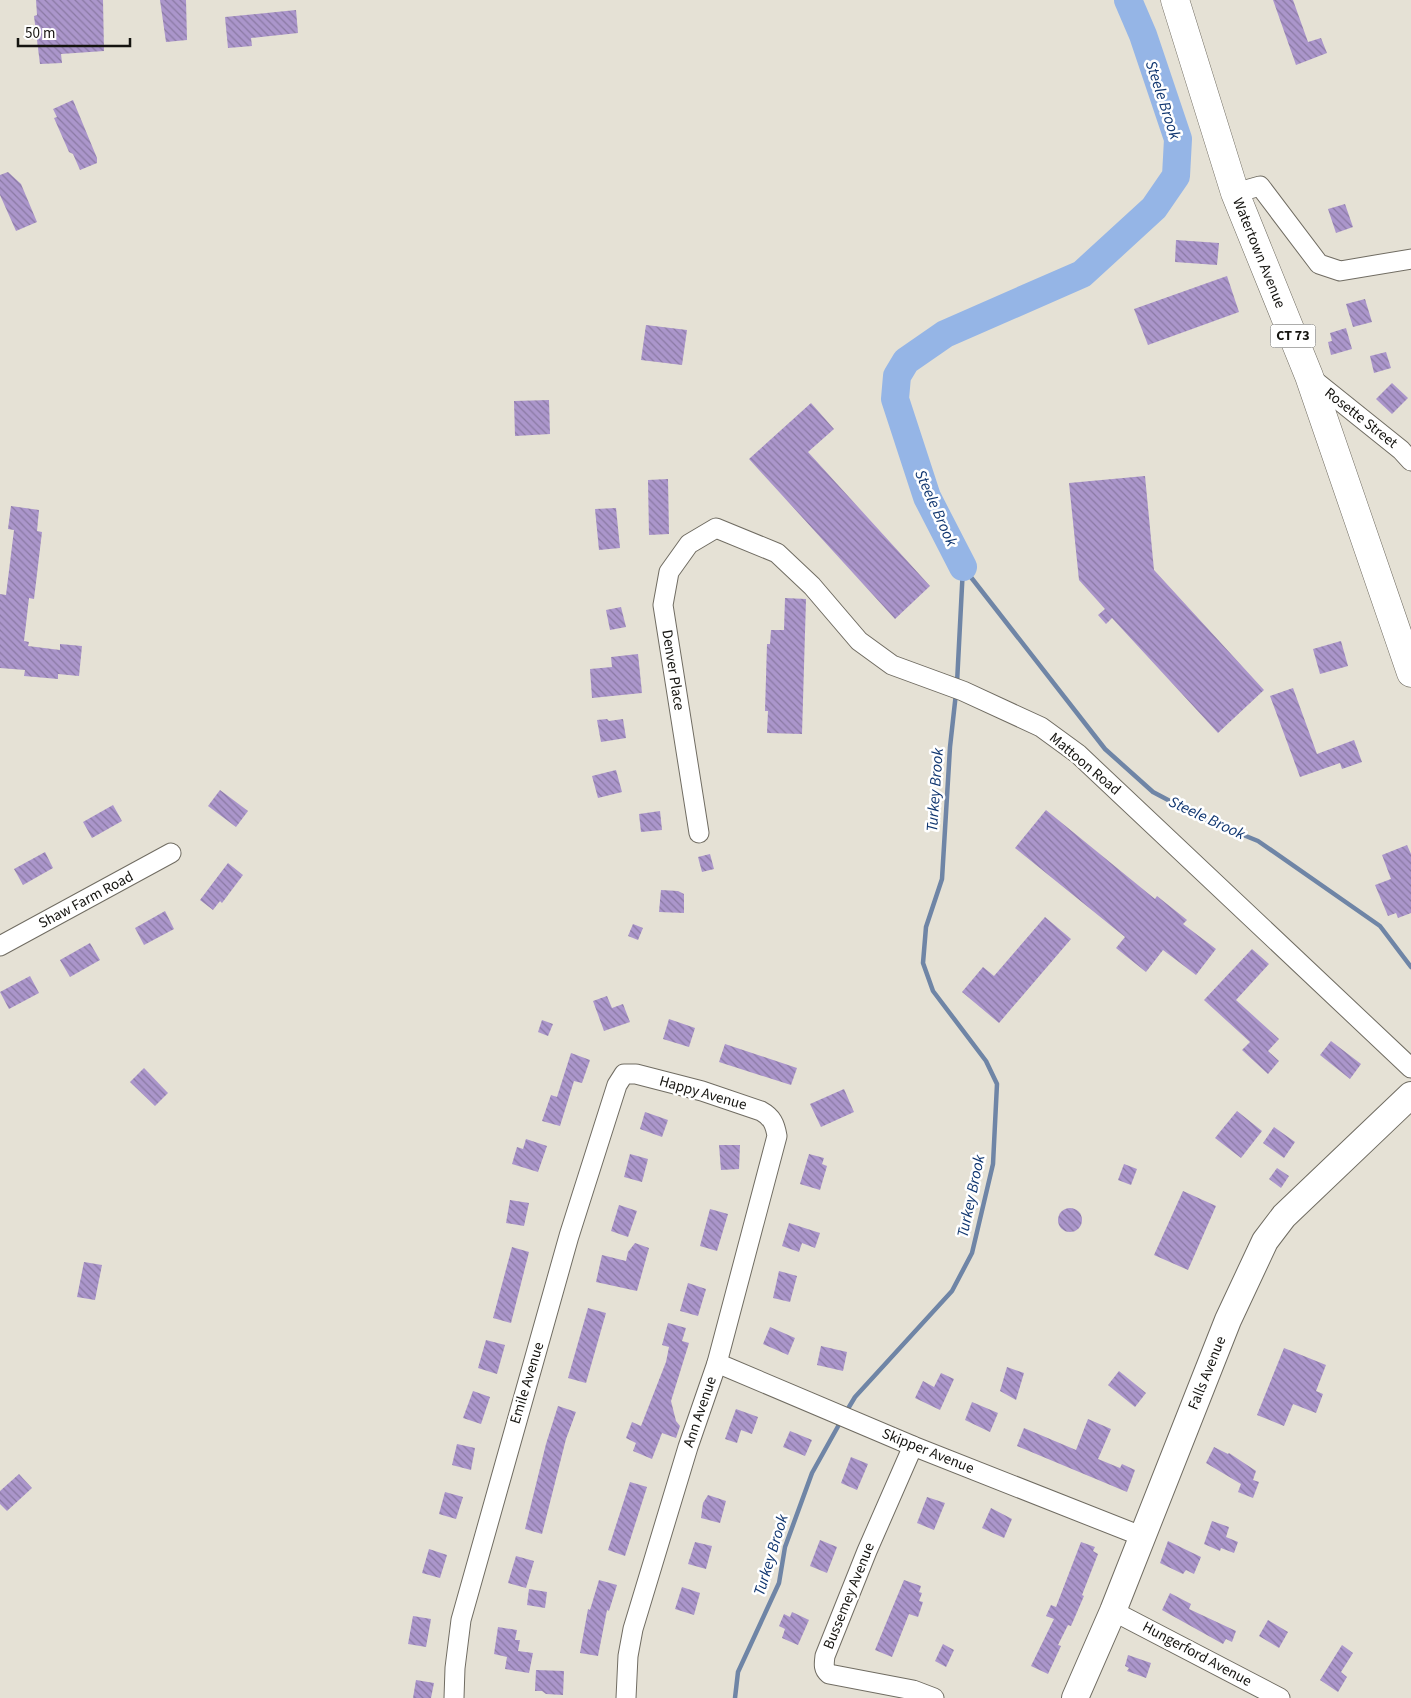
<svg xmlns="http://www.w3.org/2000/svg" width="1411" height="1698" viewBox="0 0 1411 1698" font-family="'Source Sans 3',sans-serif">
<defs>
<pattern id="building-back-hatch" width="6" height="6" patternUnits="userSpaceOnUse" patternTransform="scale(1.25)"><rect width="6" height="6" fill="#ab96cb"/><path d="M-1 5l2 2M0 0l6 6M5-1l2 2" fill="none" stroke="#8a79a3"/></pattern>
</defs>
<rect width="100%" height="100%" fill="#e5e1d5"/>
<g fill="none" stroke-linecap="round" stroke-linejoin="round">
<g stroke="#6f85a6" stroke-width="4.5">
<path d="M963,567l142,182 48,43 49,26 56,23 122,85 31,41"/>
<path d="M957,683l6,-116"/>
<path d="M846,1412l9,-15 97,-106 20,-38 21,-89 4,-80 -11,-23 -53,-70 -10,-28 3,-36 16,-48 8,-132 6,-54"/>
<path d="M735,1698l3,-26 41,-89 6,-36 27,-74 29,-52"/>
</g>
<path stroke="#95b5e6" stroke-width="28" d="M963,567l-36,-70 -32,-98 2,-23 9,-15 39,-27 137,-60 72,-66 22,-32 2,-37 -35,-104 -15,-35"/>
</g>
<g fill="url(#building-back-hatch)">
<path d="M36,0h67l1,51 -43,3 1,9 -22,1 -6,-48 3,-1z"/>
<path d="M160,0h26l1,40 -21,2z"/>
<path d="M1273,0h20l15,42 13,-4 6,15 -31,12z"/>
<path d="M296,10l2,23 -47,5 1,8 -24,2 -3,-31z"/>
<path d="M73,100l24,58v5l-17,7 -7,-16 -4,-2 -15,-34 3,-1 -4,-8z"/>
<path d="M8,172l13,12 16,38 -21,9 -16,-36v-20z"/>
<path d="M1345,204l8,23 -17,6 -8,-24z"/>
<path d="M1176,240l43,3 -2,22 -42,-3z"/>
<path d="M1227,276l12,36 -91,33 -14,-36z"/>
<path d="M1365,299l7,23 -19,5 -7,-23z"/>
<path d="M646,325l41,5 -5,35 -41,-5z"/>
<path d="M1346,328l6,21 -21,6 -3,-13 4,-1 -2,-8z"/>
<path d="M1386,352l5,16 -17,5 -4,-17z"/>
<path d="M1392,383l16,15 -16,16 -16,-15z"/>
<path d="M549,400l1,34 -35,2 -1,-35z"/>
<path d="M811,403l23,26 -26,23 122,134 -35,33 -146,-160z"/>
<path d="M1145,476l9,94 110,120 -46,43 -106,-115 -6,6 -8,-9 7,-6 -26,-29 -10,-97z"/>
<path d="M668,479l1,55 -20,1 -1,-55z"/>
<path d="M11,506l28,4 -2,21 5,1 -8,67 -5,-1 -5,43 5,1 -1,4 32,4v-6l22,2 -3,30 -21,-2v5l-34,-3 1,-6 -25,-2v-74l6,1 8,-65 -6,-1z"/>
<path d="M616,508l4,40 -21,2 -4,-41z"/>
<path d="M785,598l21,1 -4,135 -35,-1 1,-22h-3l2,-67h3l1,-14h13z"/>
<path d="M621,607l5,20 -16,3 -4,-20z"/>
<path d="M1341,641l7,25 -28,8 -7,-25z"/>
<path d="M638,654l4,39 -50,5 -2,-29 22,-2 -1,-10z"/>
<path d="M1293,688l24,66 37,-14 8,22 -20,7 -2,-6 -40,14 -30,-81z"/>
<path d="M607,719l2,2 14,-2 3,19 -25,4 -4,-22z"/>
<path d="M616,770l6,22 -24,6 -6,-22z"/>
<path d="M220,790l28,21 -12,16 -28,-21z"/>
<path d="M113,805l9,16 -30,17 -9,-16z"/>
<path d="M1046,810l109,89 2,-3 30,24 -4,4 33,25 -20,26 -33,-25 -17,22 -30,-24 9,-11 -110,-89z"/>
<path d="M660,811l2,19 -21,2 -2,-18z"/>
<path d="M1407,845l4,9v59l-13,5 -2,-5 -8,3 -13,-31 16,-6 -9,-24z"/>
<path d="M45,852l8,16 -30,17 -9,-16z"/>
<path d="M710,854l4,15 -12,3 -4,-15z"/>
<path d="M228,863l15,12 -21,28 -2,-2 -7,9 -13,-10z"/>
<path d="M661,890l17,1 6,3v19l-25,-1z"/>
<path d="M165,911l9,18 -30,16 -9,-17z"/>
<path d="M1045,917l26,22 -72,84 -37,-31 21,-25 11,9z"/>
<path d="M633,924l10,4 -5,12 -10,-4z"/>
<path d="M90,943l10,17 -30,17 -10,-17z"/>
<path d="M1252,949l17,15 -33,36 43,39 -11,12 11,10 -11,13 -26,-24 8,-8 -46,-42z"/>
<path d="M30,976l9,17 -30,16 -9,-17z"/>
<path d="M607,996l5,12 11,-4 7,18 -26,9 -11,-30z"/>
<path d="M669,1019l26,9 -6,19 -26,-8z"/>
<path d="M542,1020l11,4 -5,12 -10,-4z"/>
<path d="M1331,1041l30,23 -11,15 -30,-24z"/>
<path d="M725,1044l72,24 -6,17 -72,-23z"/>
<path d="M571,1053l19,7 -8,23 -8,-2 -14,45 -18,-5 9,-26 6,2z"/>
<path d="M144,1068l24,25 -13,13 -25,-24z"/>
<path d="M844,1089l10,23 -33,15 -11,-23z"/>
<path d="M1237,1111l25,20 -21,27 -26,-20z"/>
<path d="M645,1112l23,8 -6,17 -22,-8z"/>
<path d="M1274,1127l21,15 -11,16 -21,-15z"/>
<path d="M526,1139l21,7 -9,26 -26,-8 5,-17 6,2z"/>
<path d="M719,1145h21l-1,24 -18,1z"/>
<path d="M630,1154l18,5 -6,23 -18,-5z"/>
<path d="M809,1154l15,4 -2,6 5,2 -7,24 -20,-6z"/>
<path d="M1124,1164l13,5 -6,16 -13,-5z"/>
<path d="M1277,1168l12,8 -8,12 -12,-9z"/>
<path d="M1183,1191l33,15 -28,64 -34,-15z"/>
<path d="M510,1200l19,3 -5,23 -18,-3z"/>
<path d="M619,1205l18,6 -9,26 -17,-6z"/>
<circle cx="1070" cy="1220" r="12"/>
<path d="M710,1209l18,5 -11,37 -17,-5z"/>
<path d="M789,1223l31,10 -5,15 -13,-5 -3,9 -17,-6z"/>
<path d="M635,1243l14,5 -12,43 -41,-9 6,-27 24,6 2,-9z"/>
<path d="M512,1247l17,5 -18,71 -18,-5z"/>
<path d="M84,1262l18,3 -7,35 -18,-3z"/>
<path d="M779,1271l18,5 -7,26 -17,-4z"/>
<path d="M688,1283l18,6 -8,27 -18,-5z"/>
<path d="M588,1308l18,5 -20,70 -18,-5z"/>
<path d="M668,1323l18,5 -4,13 7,2 -18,58 5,20 4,5 -4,12 -14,-5 -10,26 -19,-8 3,-8 -10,-5 6,-16 9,4 25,-64 3,-15 -7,-2z"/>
<path d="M770,1327l25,11 -7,17 -25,-11z"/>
<path d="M486,1340l19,5 -8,29 -19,-6z"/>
<path d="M821,1346l26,6 -4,19 -26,-6z"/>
<path d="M1284,1348l42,17 -10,26 7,3 -7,19 -23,-9 -9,22 -27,-11z"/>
<path d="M1007,1367l17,6 -8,27 -16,-9z"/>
<path d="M1119,1371l27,22 -11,14 -27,-22z"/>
<path d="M941,1373l13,6 -14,31 -25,-12 8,-17 11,6z"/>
<path d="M473,1391l17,6 -9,27 -18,-6z"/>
<path d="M972,1402l26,11 -8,19 -25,-12z"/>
<path d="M558,1406l18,6 -10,27 -24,95 -17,-5 21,-85z"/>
<path d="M736,1409l22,8 -6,17 -11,-4 -4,13 -12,-4z"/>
<path d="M1088,1419l23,10 -13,30 22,9 2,-4 13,6 -8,22 -110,-46 7,-18 52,22z"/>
<path d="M790,1431l22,9 -7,16 -22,-9z"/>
<path d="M457,1444l18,4 -4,22 -19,-5z"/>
<path d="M1214,1447l14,7 1,-1 27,18 -3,9 6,2 -6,16 -15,-6 3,-8 -35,-21z"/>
<path d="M851,1457l17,7 -11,26 -16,-7z"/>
<path d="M19,1474l13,14 -25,23 -7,-7v-13z"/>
<path d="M630,1482l17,5 -22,69 -17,-6z"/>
<path d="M445,1492l18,5 -7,22 -17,-5z"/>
<path d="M708,1495l18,6 -6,22 -19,-5 2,-15z"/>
<path d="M927,1497l18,6 -11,27 -17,-7z"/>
<path d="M991,1508l21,11 -8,19 -22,-10z"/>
<path d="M1212,1521l17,6 -3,10 12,5 -4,11 -13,-5 -1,3 -16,-7z"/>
<path d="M820,1540l17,7 -10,26 -17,-7z"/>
<path d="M1168,1541l33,16 -7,17 -8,-4 -3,4 -23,-11z"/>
<path d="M695,1542l17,4 -6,23 -18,-5z"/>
<path d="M1081,1542l14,5 -2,4 5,3 -16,41 2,1 -13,30 -3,-1 -10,20 3,1 -13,28 -17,-8 23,-47 -8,-3 5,-11 5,2z"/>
<path d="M429,1549l18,6 -7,23 -18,-5z"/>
<path d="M516,1556l18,5 -8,27 -18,-5z"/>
<path d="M599,1580l18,5 -8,26 -2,-1 -9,46 -18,-3 8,-44 2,1z"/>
<path d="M904,1580l17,6 -2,6 3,1 -3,8 4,1 -5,15 -9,-3 -17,43 -17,-7z"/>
<path d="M682,1587l18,6 -6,22 -19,-6z"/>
<path d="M529,1589l18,3 -2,16 -18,-3z"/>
<path d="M1170,1593l21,11 -2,5 47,22 -4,11 -6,-3 -3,5 -61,-34z"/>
<path d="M792,1612l17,8 -11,25 -16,-7 3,-9 -6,-3 5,-12 6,3z"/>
<path d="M413,1616l18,3 -5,28 -18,-3z"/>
<path d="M1268,1620l20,12 -9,16 -20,-12z"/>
<path d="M498,1627l19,3 -2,10h5l-2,11 15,2 -4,20 -24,-4 2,-12 -13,-3z"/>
<path d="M943,1644l11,6 -8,17 -11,-6z"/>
<path d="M1342,1645l11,8 -12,19 6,5 -9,15 -18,-12z"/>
<path d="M1128,1655l23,8 -5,15 -19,-7 2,-3 -4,-2z"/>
<path d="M536,1670l28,1 -1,24 -17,-1 -4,-3h-7z"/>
<path d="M416,1680l18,3 -3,15h-18z"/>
</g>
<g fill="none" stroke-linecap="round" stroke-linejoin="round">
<defs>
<g id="minor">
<path d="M1235,193l25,-7 59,78 21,7 71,-12"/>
<path d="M1310,377l91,73 10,11"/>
<path d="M699,833l-36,-228 6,-33 20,-28 27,-16 61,25 35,33 47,55 33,24 71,26 78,36 37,27 333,314"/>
<path d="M0,946l171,-93"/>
<path d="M717,1363l196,83 228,90"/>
<path d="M913,1446l-46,105 -42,105c-1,8 -2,13 4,18l84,16 21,8"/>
<path d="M1113,1611l167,87"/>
<path d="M454,1698l1,-30 6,-48 108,-384 48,-151 7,-11h12l66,17 59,20c11,6 14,13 16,25l-60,227 -29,84 -55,182 -5,27 -2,42"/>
</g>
<path id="secondary" d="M1075,1698l38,-87 115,-291 37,-79 19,-25 127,-121"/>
<path id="primary" d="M1175,0l60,193 74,183 102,297"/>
</defs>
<use href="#minor" stroke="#706c62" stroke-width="21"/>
<use href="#secondary" stroke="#706c62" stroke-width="28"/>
<use href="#primary" stroke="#706c62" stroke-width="29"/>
<use href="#minor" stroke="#fff" stroke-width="19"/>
<use href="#secondary" stroke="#fff" stroke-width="26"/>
<use href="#primary" stroke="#fff" stroke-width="28"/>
</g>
<g text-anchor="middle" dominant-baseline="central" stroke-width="5" stroke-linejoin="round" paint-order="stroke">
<rect fill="#fff" stroke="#5b5a58" stroke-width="1" x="1270.5" y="324.5" width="45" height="23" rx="4"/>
<g font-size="14" font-weight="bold" fill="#151410">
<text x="1293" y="336">CT 73</text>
</g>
<g font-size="15" fill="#151410" stroke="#fff">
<text transform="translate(1259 253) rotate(68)">Watertown Avenue</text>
<text transform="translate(1361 418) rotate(38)">Rosette Street</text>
<text transform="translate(673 670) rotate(81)">Denver Place</text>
<text transform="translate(1085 764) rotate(40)">Mattoon Road</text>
<text transform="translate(86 900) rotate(-28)">Shaw Farm Road</text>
<text transform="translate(703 1093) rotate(16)">Happy Avenue</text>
<text transform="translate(1207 1373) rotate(-68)">Falls Avenue</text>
<text transform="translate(527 1383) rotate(-73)">Emile Avenue</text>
<text transform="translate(700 1412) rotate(-71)">Ann Avenue</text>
<text transform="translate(928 1451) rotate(22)">Skipper Avenue</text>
<text transform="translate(849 1596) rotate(-68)">Bussemey Avenue</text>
<text transform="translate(1197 1654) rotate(28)">Hungerford Avenue</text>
</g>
<g font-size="16" font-style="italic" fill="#103670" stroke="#fff">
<text transform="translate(1163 100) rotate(72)">Steele Brook</text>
<text transform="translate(936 508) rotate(66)">Steele Brook</text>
<text transform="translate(935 790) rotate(-86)">Turkey Brook</text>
<text transform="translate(1207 818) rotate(25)">Steele Brook</text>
<text transform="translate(971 1196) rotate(-78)">Turkey Brook</text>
<text transform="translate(771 1555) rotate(-73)">Turkey Brook</text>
</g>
</g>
<path d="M18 38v8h112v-8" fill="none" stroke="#151410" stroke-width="2.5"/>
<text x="25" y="38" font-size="15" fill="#151410" stroke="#ffffff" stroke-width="4" paint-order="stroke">50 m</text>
</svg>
